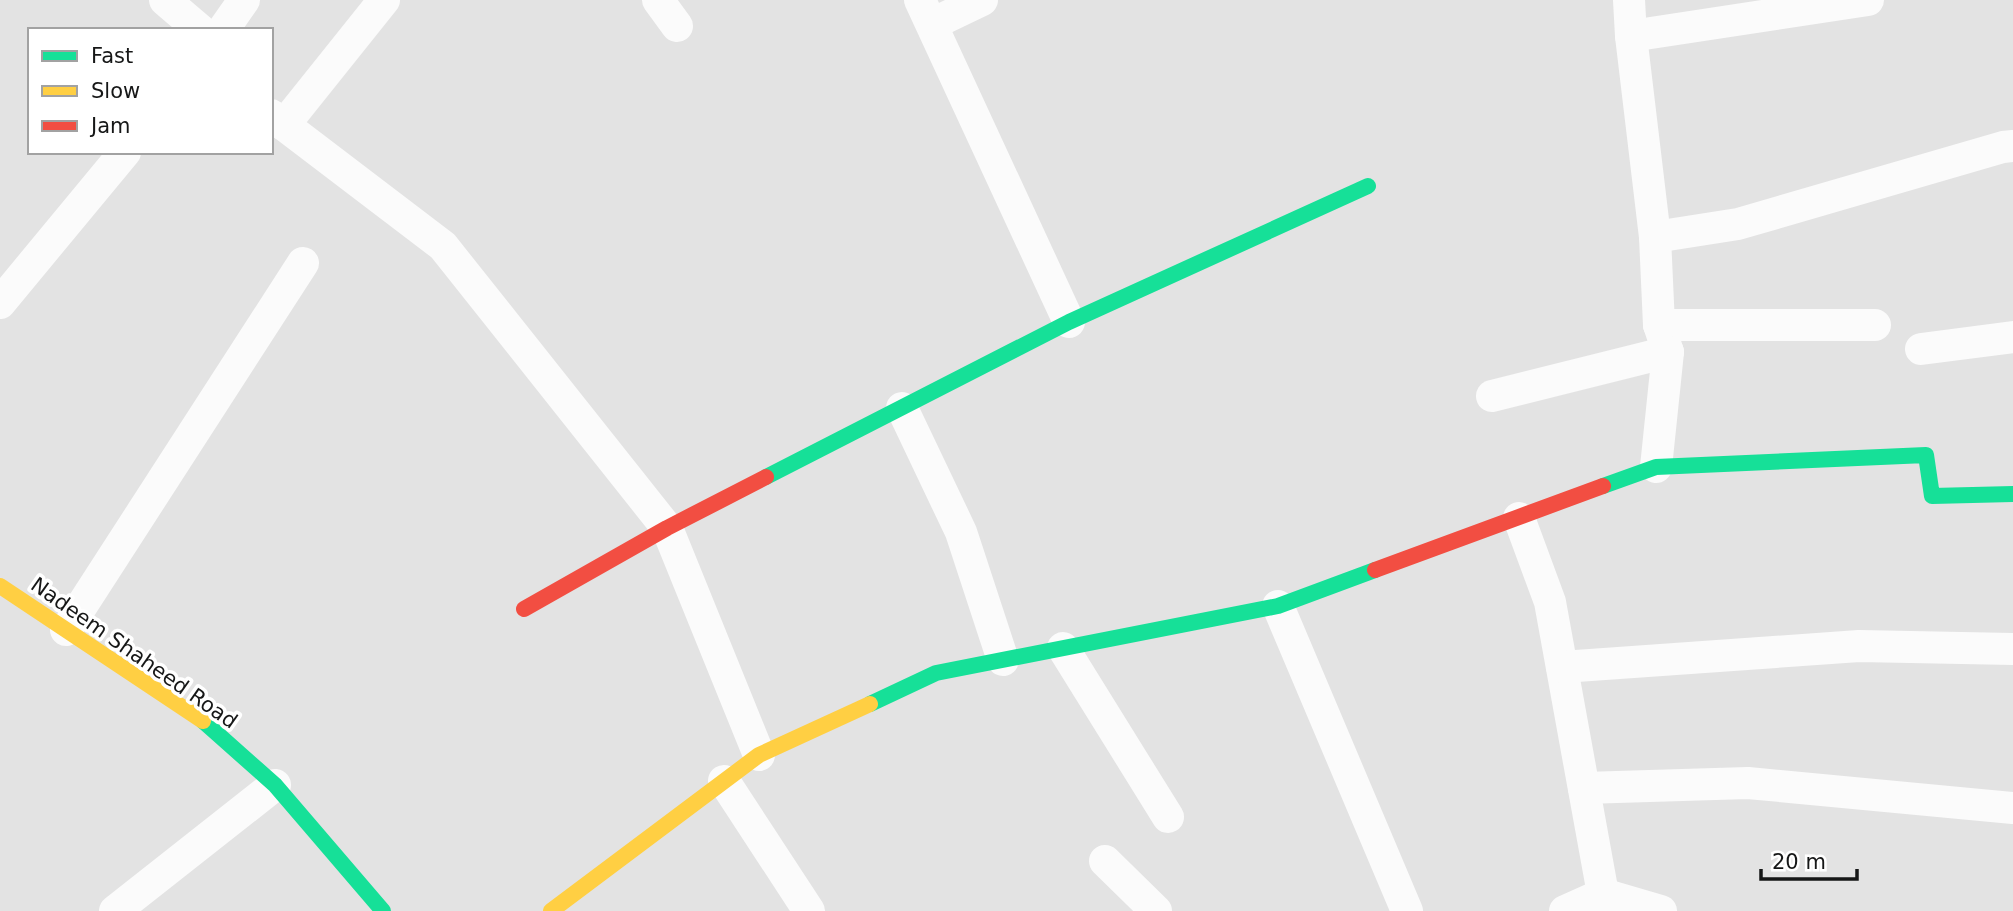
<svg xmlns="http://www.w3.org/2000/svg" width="2013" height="911" viewBox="0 0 2013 911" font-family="'DejaVu Sans',sans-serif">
<rect width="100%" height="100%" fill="#e3e3e3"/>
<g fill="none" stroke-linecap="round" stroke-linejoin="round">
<g stroke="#fbfbfb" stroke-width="32">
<path d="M165,0l35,30"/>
<path d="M658,0l19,26"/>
<path d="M920,0l149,322"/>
<path d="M1629,0l2,36 24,201 4,88 9,27 -12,115"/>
<path d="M932,24l50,-24"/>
<path d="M223,30l21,-30"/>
<path d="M1631,36l237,-36"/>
<path d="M271,115l172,131 224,282 92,227"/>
<path d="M284,125l100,-125"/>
<path d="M1655,237l83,-13 265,-77 10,-1"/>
<path d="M0,303l125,-151"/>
<path d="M1659,325h216"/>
<path d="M1921,349l92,-12"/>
<path d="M1492,396l176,-44"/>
<path d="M902,408l59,124 42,128"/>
<path d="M1519,518l31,84 53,292"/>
<path d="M1278,606l129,305"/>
<path d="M66,630l237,-367"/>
<path d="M1063,648l105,169"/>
<path d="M1562,667l297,-21 154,3"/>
<path d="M724,781l85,130"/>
<path d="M1584,788l164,-5 265,25"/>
<path d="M1105,861l51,50"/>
<path d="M115,911l160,-126"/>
<path d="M1565,911l38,-17 58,17"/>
</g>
<g stroke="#16e098" stroke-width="16">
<path d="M766,477l303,-155 299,-136"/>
<path d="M1603,486l53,-19 270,-12 6,41 81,-2"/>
<path d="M870,704l66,-31 342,-67 97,-36"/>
<path d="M203,721l72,64 108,126"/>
</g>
<g stroke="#ffcf43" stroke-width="16">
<path d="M0,586l203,135"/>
<path d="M551,911l208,-156 111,-51"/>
</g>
<g stroke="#f24e42" stroke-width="16">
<path d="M1375,570l228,-84"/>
<path d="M524,609l143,-81 99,-51"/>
</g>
</g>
<g text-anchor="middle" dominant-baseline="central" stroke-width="7" stroke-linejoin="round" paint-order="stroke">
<g font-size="21" fill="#161717" stroke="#fff">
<text transform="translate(134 653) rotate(35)">Nadeem Shaheed Road</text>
</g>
</g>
<rect x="28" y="28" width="245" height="126" fill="#ffffff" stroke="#a2a2a2" stroke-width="2"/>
<rect x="42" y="51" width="35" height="10" fill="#16e098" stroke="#a2a2a2" stroke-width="2"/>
<text x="91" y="63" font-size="21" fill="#161717">Fast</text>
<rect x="42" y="86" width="35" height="10" fill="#ffcf43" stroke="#a2a2a2" stroke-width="2"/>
<text x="91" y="98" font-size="21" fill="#161717">Slow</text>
<rect x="42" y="121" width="35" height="10" fill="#f24e42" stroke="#a2a2a2" stroke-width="2"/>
<text x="91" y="133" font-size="21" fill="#161717">Jam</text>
<path d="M1761 869v10h96v-10" fill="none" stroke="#161717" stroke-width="3.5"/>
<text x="1772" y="869" font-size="21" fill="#161717" stroke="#ffffff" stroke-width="5" paint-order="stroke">20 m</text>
</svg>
